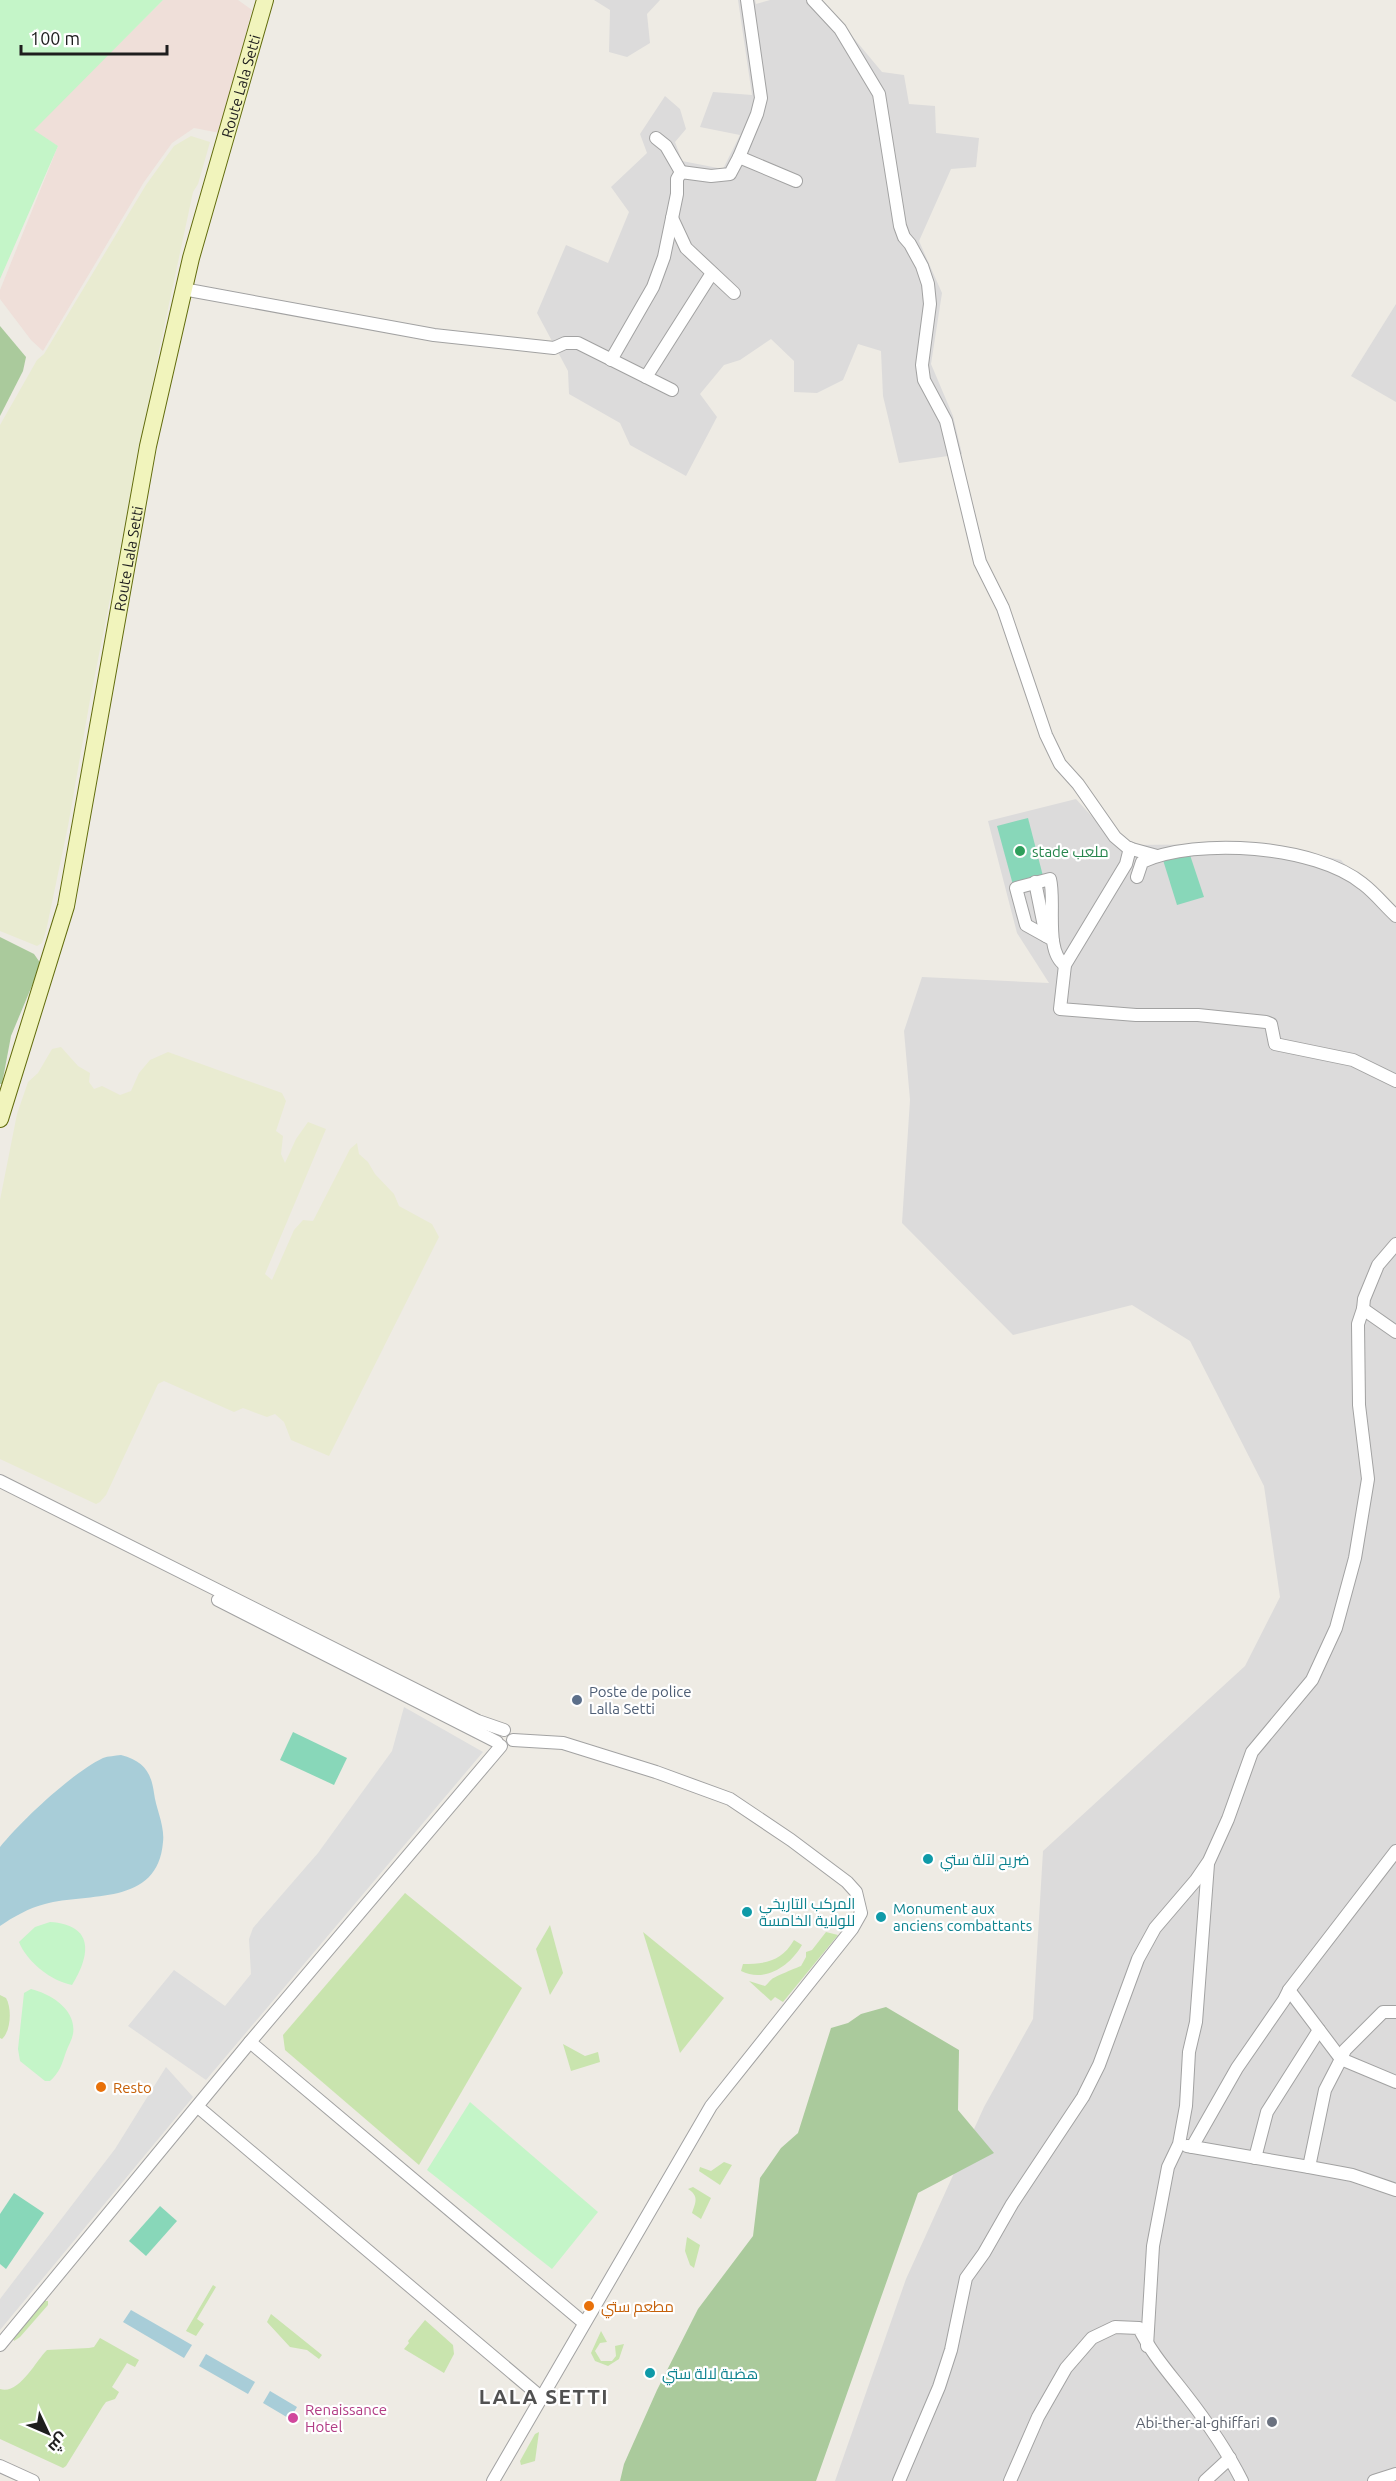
<svg xmlns="http://www.w3.org/2000/svg" width="1396" height="2481" viewBox="0 0 1396 2481" font-family="Ubuntu,Cairo,sans-serif">
<rect width="100%" height="100%" fill="#eeebe4"/>
<g fill="#dcdbdb">
<path d="M594,0h66l-13,14 3,29 -23,14 -18,-5 1,-42z"/>
<path d="M738,0h17l1,4 14,-4h52l60,72 22,3 5,29 26,2 1,27 43,5 -3,29 -25,2 -32,72 23,52 -11,71 22,52 9,38 -63,9 -16,-67 -2,-45 -23,-7 -15,36 -26,13 -23,-1v-31l-23,-22 -31,21 -16,5 -24,29 17,23 -31,59 -56,-31 -10,-22 -51,-29 -1,-23 -31,-58 29,-68 42,18 21,-51 -18,-25 36,-34 -7,-19 25,-38 15,13 6,20 -11,13 7,19 41,8 17,-34 -40,-8 13,-35 39,3z"/>
<path d="M1396,304v98l-45,-26z"/>
<path d="M1076,799l42,46 149,-1 74,16 55,63v1558h-561l71,-202 78,-172 49,-88 10,-168 202,-185 35,-69 -16,-111 -74,-145 -58,-36 -119,30 -111,-112 8,-123 -6,-69 18,-54 127,6 -32,-50 -29,-112z"/>
</g>
<path fill="#efdfd9" d="M163,0h75l14,10 -32,123 -26,-5 -22,15 -28,39 -101,169 -12,-11 -31,-41v-9l58,-144 -25,-16z"/>
<g fill="#e9ebd1">
<path d="M191,136l19,6 -12,42 -5,8 -33,154 -70,354 -22,126 -22,105 -4,12 -5,3 -37,-15v-506l37,-65 7,-6 102,-169 28,-39z"/>
<path d="M61,1047l17,19 12,7 -1,9 5,7 8,-3 18,9 11,-4 8,-18 11,-13 18,-8 114,41 4,8 -10,30 7,5 -2,18 4,9 11,-24 12,-17 18,7 -61,145 7,6 22,-50 9,-10 10,1 37,-72 7,-6 2,11 9,8 7,12 19,20 5,12 33,18 7,13 -110,219 -38,-16 -7,-18 -9,-8 -8,3 -24,-9 -9,4 -70,-31 -6,3 -52,111 -6,7 -4,2 -96,-45v-259l17,-86 11,-32 10,-9 14,-24z"/>
</g>
<g fill="#c9e4ae">
<path d="M405,1893l117,95 -103,177 -134,-115 -2,-15z"/>
<path d="M550,1925l13,48 -13,22 -14,-46z"/>
<path d="M643,1932l81,66 -44,55z"/>
<path d="M826,1932l12,3 -55,67 -8,-5 -4,4 -22,-20 16,5c3,-2 4,-5 7,-7 2,-2 26,-12 29,-13l5,-9v-5l6,-2z"/>
<path d="M794,1940l8,5c-12,21 -37,38 -61,26l2,-7c23,0 39,-3 51,-24z"/>
<path d="M0,1995l6,3c6,10 5,33 -4,41l-2,-1z"/>
<path d="M563,2044l22,12 13,-4 2,10 -29,9z"/>
<path d="M724,2162l8,3 -12,20 -21,-14 1,-4 11,4z"/>
<path d="M693,2187l18,11 -10,21 -9,-6c4,-11 7,-17 -4,-24z"/>
<path d="M687,2237l13,8 -6,23 -4,-3 -5,-14z"/>
<path d="M213,2285l3,2 -19,32 7,5 -8,12 -10,-5z"/>
<path d="M44,2301h4v4l-28,32 -6,4 -1,-3z"/>
<path d="M271,2314l51,41 -3,4 -12,-9 -17,-3 -23,-25z"/>
<path d="M425,2320l28,25 1,9 -10,19 -40,-24 5,-6 -1,-2z"/>
<path d="M601,2331l6,11 -7,1 -5,8 6,10h11l4,-5 -1,-10 9,-2 -5,15 -11,7 -13,-5 -4,-8z"/>
<path d="M100,2338l39,22 -4,7 -8,-4 -15,24 7,5 -4,7 -9,3 -3,4 -37,60 -3,2 -63,-29v-50c19,6 35,-27 47,-39l42,-2 5,-1z"/>
<path d="M539,2432l-4,29 -14,4 -1,-4 15,-27z"/>
</g>
<g fill="#aaca9c">
<path d="M0,326l26,31 -3,14 -23,45z"/>
<path d="M0,937l34,17 7,10 -30,72 -9,48h-2z"/>
<path d="M886,2007l73,43 -1,60 36,43 -76,40 -102,288h-196l4,-17 33,-74 41,-81 55,-73 7,-58 21,-30 17,-15 33,-105 17,-5 13,-9z"/>
</g>
<g fill="#c4f5c8">
<path d="M0,0h163l-129,130 24,16 -58,133z"/>
<path d="M50,1922c44,3 41,32 22,63 -21,-4 -45,-23 -53,-43l16,-15z"/>
<path d="M31,1989c20,5 46,21 42,45 -1,6 -5,12 -7,18 -4,12 -6,20 -16,29h-5l-25,-20 -2,-12 6,-56z"/>
<path d="M470,2102l128,110 -46,57 -125,-99z"/>
</g>
<g fill="#88d7b9">
<path d="M1028,818l15,58 -30,9 -16,-59z"/>
<path d="M1189,852l15,45 -27,8 -14,-45z"/>
<path d="M293,1732l54,26 -13,27 -54,-25z"/>
<path d="M14,2193l30,20 -38,56 -6,-5v-50z"/>
<path d="M160,2206l17,15 -31,35 -17,-15z"/>
</g>
<g fill="#dedede">
<path d="M404,1707l79,45 -277,328 -78,-54 46,-56 51,36 26,-32 -2,-35 4,-11 65,-75 74,-102z"/>
<path d="M166,2067l27,30 -193,233v-31l115,-150z"/>
</g>
<g fill="#a8cdd8">
<path d="M121,1755c22,6 30,16 33,38 2,16 11,33 9,49 -5,65 -75,50 -118,62 -16,4 -32,13 -45,22v-79c22,-27 72,-74 103,-89 5,-2 12,-2 18,-3z"/>
<path d="M131,2310l61,35 -8,13 -61,-36z"/>
<path d="M206,2354l49,28 -7,12 -49,-28z"/>
<path d="M270,2391l27,16 -7,12 -27,-16z"/>
</g>
<g fill="none" stroke-linecap="round" stroke-linejoin="round">
<defs>
<g id="minor">
<path d="M813,0l27,29 39,65 21,132 4,11 6,7 12,22 6,18 2,20 -8,61 2,15 22,41 34,141 23,46 43,127 14,29 18,20 37,53 13,11 29,8"/>
<path d="M656,138l10,8 15,26"/>
<path d="M739,157l57,24"/>
<path d="M672,218l14,30 48,45"/>
<path d="M183,289l251,46 120,13 11,-5h13l94,47"/>
<path d="M611,360l42,-73 11,-30 13,-63v-15l4,-7 30,4 19,-2 9,-17 18,-43 4,-16 -14,-98"/>
<path d="M646,377l66,-104"/>
<path d="M1130,848l-4,16 -61,101 -5,44 76,6h62l68,7 5,2 4,20 78,16 43,21"/>
<path d="M1137,877l5,-15c55,-25 173,-17 221,22 12,9 22,22 33,32"/>
<path d="M1035,882l11,54"/>
<path d="M1053,940l-27,-15 -10,-37 34,-9c6,22 -6,73 15,86"/>
<path d="M1363,1309l33,23"/>
<path d="M0,1481l478,240 26,9"/>
<path d="M218,1600l279,142"/>
<path d="M1289,1990l52,69 55,23"/>
<path d="M250,2042l334,281"/>
<path d="M198,2107l344,291"/>
<path d="M1187,2146l122,21 16,-77 16,-31 4,-9 38,-38h13"/>
<path d="M1192,2147l45,-79 47,-68 5,-10 107,-139"/>
<path d="M1255,2158l12,-46 52,-82"/>
<path d="M1309,2167l43,8 44,15"/>
<path d="M0,2345l250,-303 251,-296"/>
<path d="M1147,2346l6,-100 15,-79 11,-23 7,-38 3,-54 7,-30 12,-158"/>
<path d="M0,2466l33,15"/>
<path d="M493,2481l218,-375 141,-177 9,-16 -5,-21 -9,-10 -56,-42 -61,-41 -74,-27 -93,-29 -50,-3"/>
<path d="M899,2481l40,-94 12,-37 15,-72 18,-25 28,-49 71,-107 16,-32 39,-106 17,-31 41,-48 13,-19 19,-42 24,-67 60,-72 24,-52 19,-70 13,-79 -9,-74 -1,-81 5,-15 1,-10 14,-34 18,-21"/>
<path d="M1010,2481l28,-64 28,-49 26,-30 23,-11 24,1c12,25 30,45 47,67 21,27 41,56 56,86"/>
<path d="M1205,2481l25,-23"/>
<path d="M1374,2481l22,-7"/>
</g>
<g id="secondary">
<path id="s1" d="M0,1119l66,-213 82,-460 43,-188 74,-258"/>
</g>
</defs>
<use href="#minor" stroke="#a2a2a2" stroke-width="14"/>
<use href="#secondary" stroke="#626c0d" stroke-width="18"/>
<use href="#minor" stroke="#fff" stroke-width="12"/>
<use href="#secondary" stroke="#f1f4bc" stroke-width="16"/>
</g>
<circle fill="#2e9e5b" stroke="#fff" stroke-width="2" cx="1020" cy="851" r="6"/>
<circle fill="#5c6f8a" stroke="#fff" stroke-width="2" cx="577" cy="1700" r="6"/>
<g fill="#0f9aa8" stroke="#fff" stroke-width="2">
<circle cx="928" cy="1859" r="6"/>
<circle cx="747" cy="1912" r="6"/>
<circle cx="881" cy="1917" r="6"/>
<circle cx="650" cy="2373" r="6"/>
</g>
<g fill="#e8710a" stroke="#fff" stroke-width="2">
<circle cx="101" cy="2087" r="6"/>
<circle cx="589" cy="2306" r="6"/>
</g>
<circle fill="#d1479c" stroke="#fff" stroke-width="2" cx="293" cy="2418" r="6"/>
<circle fill="#6b7280" stroke="#fff" stroke-width="2" cx="1272" cy="2422" r="6"/>
<g text-anchor="middle" dominant-baseline="central" stroke-width="4.5" stroke-linejoin="round" paint-order="stroke">
<g font-size="15" fill="#1e1e1e" stroke="#fff">
<text stroke="none"><textPath href="#s1" startOffset="1062">Route Lala Setti</textPath></text>
<text stroke="none"><textPath href="#s1" startOffset="576">Route Lala Setti</textPath></text>
</g>
<g font-size="15" fill="#27864d" stroke="#fff" text-anchor="start">
<text x="1032" y="851">stade ملعب</text>
</g>
<g font-size="15" fill="#4e5e75" stroke="#fff" text-anchor="start">
<text x="589" y="1691">Poste de police<tspan x="589" dy="17">Lalla Setti</tspan></text>
</g>
<g font-size="15" fill="#0d838f" stroke="#fff" text-anchor="start">
<text x="940" y="1859">ضريح لآلة ستي</text>
<text x="759" y="1903">المركب التاريخي<tspan x="759" dy="17">للولاية الخامسة</tspan></text>
<text x="893" y="1908">Monument aux<tspan x="893" dy="17">anciens combattants</tspan></text>
<text x="662" y="2373">هضبة لالة ستي</text>
</g>
<g font-size="15" fill="#c56008" stroke="#fff" text-anchor="start">
<text x="113" y="2087">Resto</text>
<text x="601" y="2306">مطعم ستي</text>
</g>
<g font-size="15" fill="#b23c85" stroke="#fff" text-anchor="start">
<text x="305" y="2409">Renaissance<tspan x="305" dy="17">Hotel</tspan></text>
</g>
<g font-size="15" fill="#5b616d" stroke="#fff" text-anchor="end">
<text x="1260" y="2422">Abi-ther-al-ghiffari</text>
</g>
<g font-size="21" font-weight="bold" letter-spacing="1.5" fill="#515151" stroke="#fff">
<text x="544" y="2396">LALA SETTI</text>
</g>
</g>
<g transform="translate(48 2433) rotate(134)" stroke="#ffffff" stroke-width="4.5" paint-order="stroke">
<path d="M0-4.5L10 22L0 15L-10 22Z" fill="#1e1e1e"/>
<text y="-9" font-size="16" font-weight="bold" text-anchor="middle" fill="#1e1e1e">ش</text>
</g>
<path d="M21 45v9h146v-9" fill="none" stroke="#1e1e1e" stroke-width="3"/>
<text x="30" y="45" font-size="18" fill="#1e1e1e" stroke="#ffffff" stroke-width="4.5" paint-order="stroke">100 m</text>
</svg>
